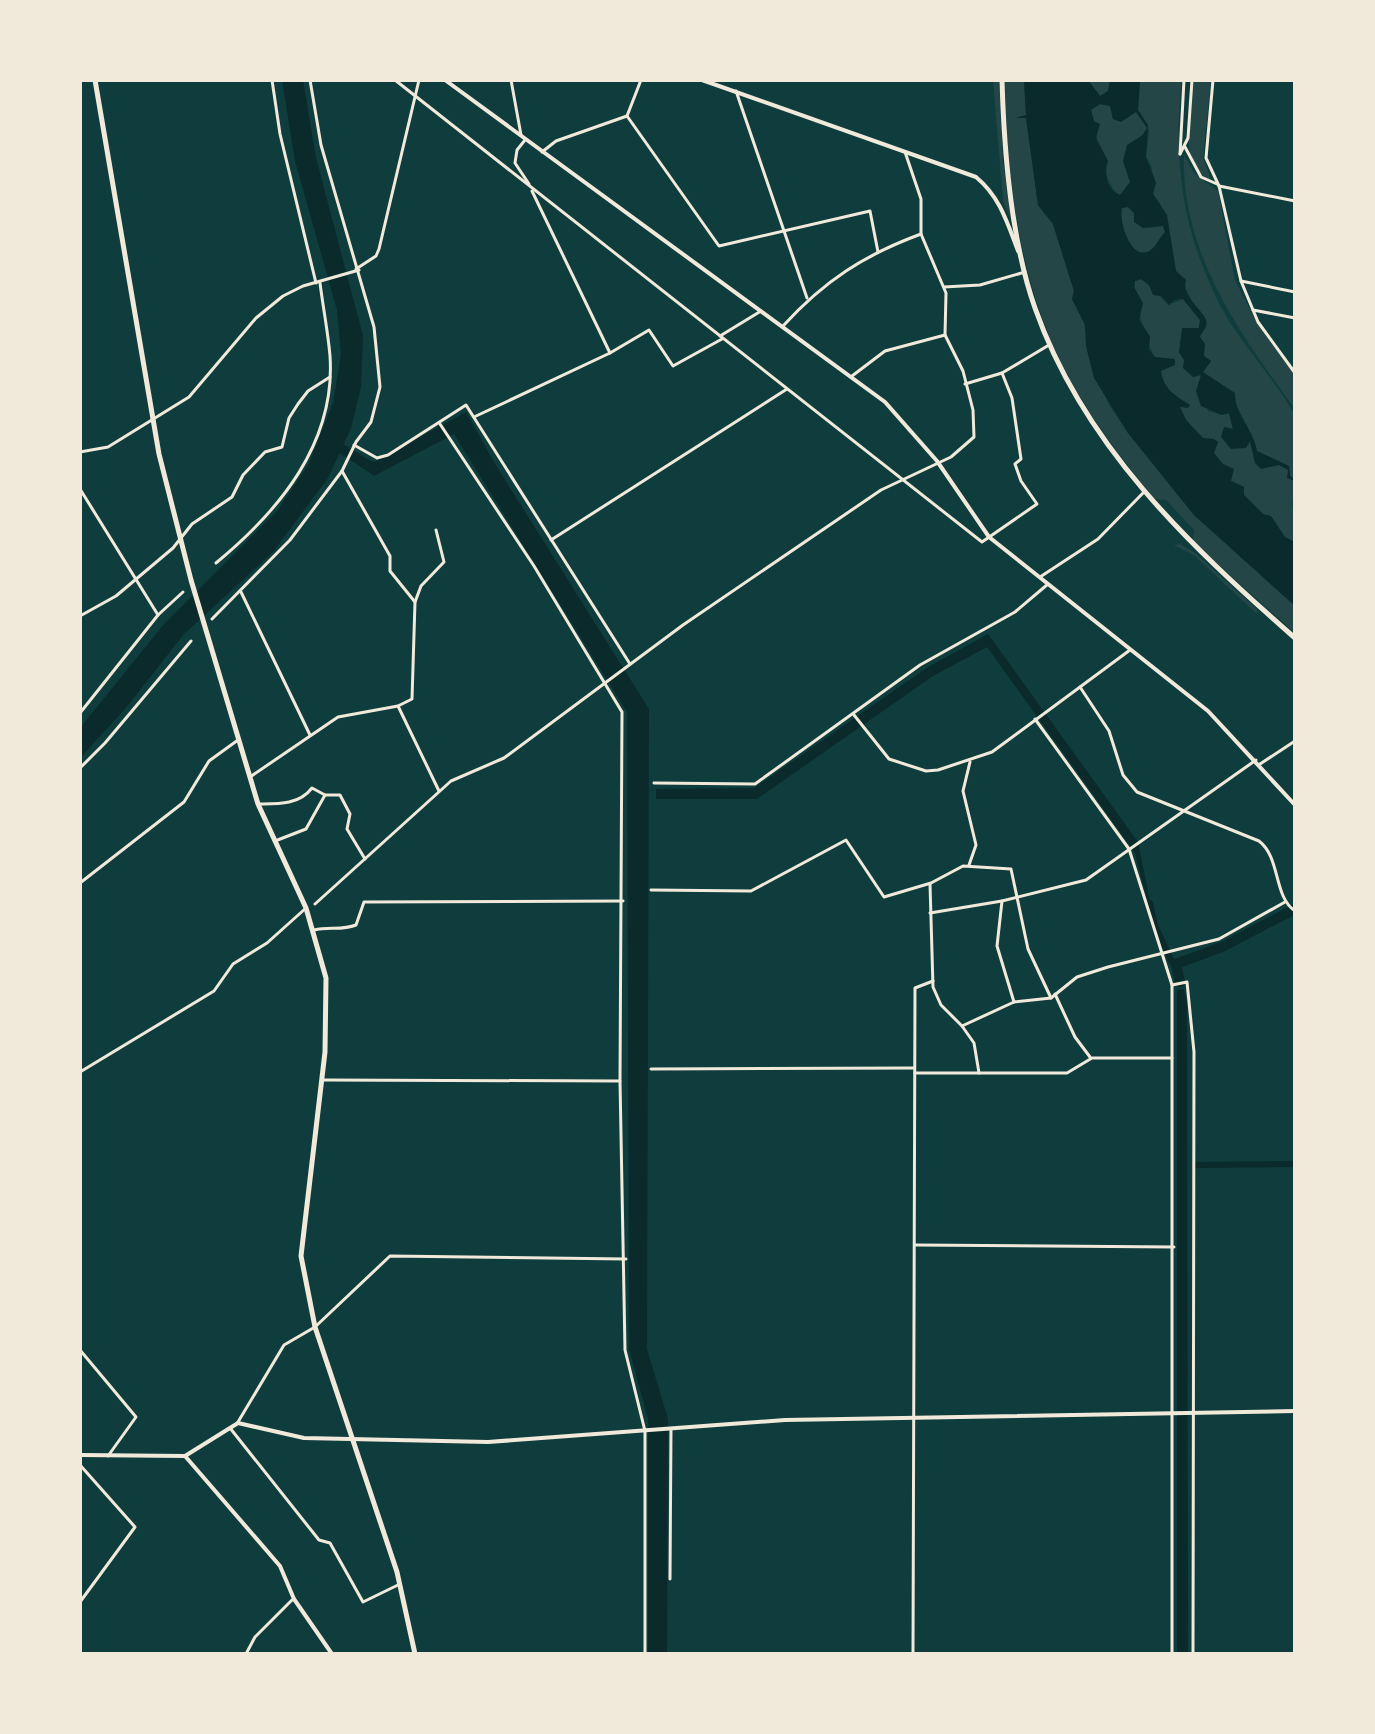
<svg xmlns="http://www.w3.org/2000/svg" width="1375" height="1734" viewBox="0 0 1375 1734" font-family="'Nunito Sans',sans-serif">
<rect width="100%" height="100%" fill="#0f3d3e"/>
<g fill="#244646">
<path d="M993,80h6l4,82 12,68 -12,-29z"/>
<path d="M1005,80h19l2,35 -10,3 10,-1 12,88 15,19 21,67 -2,8 12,22 5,37 20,47 19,28 66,82 101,91v27l-102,-91 1,-12 -28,-30 -12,-1c-34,-43 -69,-88 -93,-137 -42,-85 -55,-188 -56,-282z"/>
<path d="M1088,80h22l-2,12 -8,4z"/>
<path d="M1140,80h42c-10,85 2,161 44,236 12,22 65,85 69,101 4,18 0,42 0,61l-5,-2 -1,-10 -33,-15c-2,-19 -30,-70 -51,-75l-2,-4 8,-11 -7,-5 -4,-19 6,-11 -30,-55 -6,-36 -9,-30 -8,-11 -1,-27 -6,-10 3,-26 -11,-21z"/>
<path d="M1193,80h18l-8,78 8,22c-34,-12 -20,-73 -18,-100z"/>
<path d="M1099,104l11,2 15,11 11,-6 11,17 -24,33 7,21 -10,13c-16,-7 -24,-66 -29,-85z"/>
<path d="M1184,155l10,18 24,18 17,89 23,45 37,50v34c-56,-76 -114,-157 -111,-254z"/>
<path d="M1128,207l21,21 14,-3 2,7c-4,4 -8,12 -12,16 -20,19 -35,-24 -31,-40z"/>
<path d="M1142,279l27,26 14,-6 17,21 -1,8h-16l19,51 6,32 14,4 7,-2 4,17h-12l28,11 7,15 12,11 11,-2 9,5v8l7,3 -3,26 3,2v33l-10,-4 -14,-22 -8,-2 -19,-19v-8l-13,-6 -17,-28 3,-11 -14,-4 -17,-18 -7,-14 11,-1c-15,-9 -27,-16 -29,-34l14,-11 -20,-3c-7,-9 -22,-64 -20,-76z"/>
<path d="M1180,544l15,9 62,56v5l-63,-59 -20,-10z"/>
</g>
<g fill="#0a2a2b" fill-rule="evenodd">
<path d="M282,80h21l13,78 47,178 -2,51 -10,41 -23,50 -55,74 -90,83 -57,73 -46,50v-30l84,-104 113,-113 31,-46 25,-62 8,-48 -4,-45 -42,-149z"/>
<path d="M1024,80h64l12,16 8,-5 2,-11h30l-2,30 10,15 -2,32 10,26 -3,11 14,21 9,56 10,9c-6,20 25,33 20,46 -1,4 -5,6 -6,11l5,7 -1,12 7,5 -8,11 32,21c0,24 19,36 22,58l32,15 1,10 5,5 -8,-3 1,-8 -9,-5 -18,4 -6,-6 -5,-22 -4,7 -15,1 -10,-12 3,-10 9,2 -4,-16 -7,2 -21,-9 -5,-15 5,-16 -8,2 -10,-9 1,-8 -5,-8 3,-24h17l1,-8 -17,-21 -9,1 -5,5 -8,-9 -8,-1 -4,-10 -8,-6 -6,2 -1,6 9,16 -4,17 11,16 -1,14 6,7 20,2v6l-14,6c2,18 15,25 29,34l-2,3 -8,-1 6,13 17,18 11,1 4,3 -4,11 9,11 11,5 -3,12 13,6v8l19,19 8,2 14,21 10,5v64l-101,-91 -66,-82 -34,-55 -8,-32 -1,-21 -13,-26 2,-8 -21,-67 -15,-19 -12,-87h-10l10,-3zM1100,104l10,2 3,13 8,3 15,-10 11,16 -4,7 -16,10 -4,16 7,21 -10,13c-14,-5 -16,-22 -12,-34l-12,-23 4,-14 -6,-3 -3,-11zM1128,207l6,6v9l9,6 20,-2 2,6c-4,4 -8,12 -12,16 -19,19 -35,-24 -31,-40z"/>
<path d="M466,412l29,52 154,245 -2,640 21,70 -1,235h-19v-235l-19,-70 -2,-637 -173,-278 -80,42 -17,-12 3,-8 14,6z"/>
<path d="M988,634l150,208 14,69 -3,-3 -14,-55 -148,-206 -54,29 -176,123h-101v-10l98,-1 174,-121z"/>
<path d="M1184,989l3,14 1,651h-11v-664z"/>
</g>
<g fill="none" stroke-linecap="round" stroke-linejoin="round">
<g stroke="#0a2a2b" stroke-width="6">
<path d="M1150,903l5,22 17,37 4,2"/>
<path d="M1196,1165l99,-1"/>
</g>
<g stroke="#0a2a2b" stroke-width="10">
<path d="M334,444l35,22"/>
<path d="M1180,982l-4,-18 46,-17 73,-38"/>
</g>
<g stroke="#f1e9da" stroke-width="3">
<path d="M272,80l8,54 36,149"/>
<path d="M395,80l587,462 55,-38 -16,-23 -6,-17 6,-5 -9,-61 -10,-25"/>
<path d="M511,80l10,55"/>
<path d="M1213,80l-7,78 13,28 22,95 17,41 37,51"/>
<path d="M736,91l71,207"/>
<path d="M627,116l92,130 151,-35 8,41"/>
<path d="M525,140l-8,10 -2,13 14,21"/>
<path d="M1185,147l16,30 16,7"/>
<path d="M542,152l14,-11 71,-25 14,-36"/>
<path d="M1180,154l8,-16 4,-58"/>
<path d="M1180,154l4,-74"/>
<path d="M1219,186l76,15"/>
<path d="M532,191l78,162"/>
<path d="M356,269l20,-13 3,-7 40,-169"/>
<path d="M1241,281l54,11"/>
<path d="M944,287l36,-2 45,-13"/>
<path d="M1253,310l42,8"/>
<path d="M783,326c41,-45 81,-71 138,-92"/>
<path d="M720,336l41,-25"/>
<path d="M852,376l33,-25 60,-16"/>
<path d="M965,384l37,-11 47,-28"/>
<path d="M474,417l136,-64 39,-23 24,36 49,-27"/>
<path d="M440,424l94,142 88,146 -2,369 5,269 20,81v223"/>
<path d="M354,445l23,13 11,-3 78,-50 164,259"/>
<path d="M80,452l28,-5 81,-50 67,-79 27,-22 20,-10 56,-16"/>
<path d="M342,471l48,85v15l25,31"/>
<path d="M80,489l78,126"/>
<path d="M551,540l236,-151"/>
<path d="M216,563c63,-52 120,-120 114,-207 -2,-24 -7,-49 -10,-73"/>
<path d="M1040,577l58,-38 45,-46"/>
<path d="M241,592l69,143"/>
<path d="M80,616l36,-20 57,-48 19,-24 40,-27 11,-22 22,-23 17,-5 7,-29 9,-14 10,-13 22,-14"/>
<path d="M212,619l78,-79 52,-69 14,-29 15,-20 9,-35 -6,-60 -53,-182 -11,-65"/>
<path d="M1080,687l29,44 14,44 14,17 122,49c22,17 14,55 36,70"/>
<path d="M398,706l41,85"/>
<path d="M80,713l78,-98 25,-23"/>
<path d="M854,715l35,44 37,12 12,-1 54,-18 138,-102"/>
<path d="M1035,719l94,130 43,136v669"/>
<path d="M1260,764l35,-23"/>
<path d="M80,768l25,-25 86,-102"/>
<path d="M250,777l88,-60 60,-11 14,-7 3,-97 6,-16 23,-24 -8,-32"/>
<path d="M654,783l101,1 165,-119 95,-53 33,-28"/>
<path d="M259,804c19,0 40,1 53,-16l13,7h15l10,19 -3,15 18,30"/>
<path d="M275,841l31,-12 19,-34"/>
<path d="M969,865l7,-20 -13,-54 7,-29"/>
<path d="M80,883l104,-81 25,-41 29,-21"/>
<path d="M930,884l3,103 8,18 21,21 52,-24 37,-4 26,-21 31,-10 111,-28 66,-37"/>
<path d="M651,890l100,1 95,-51 38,57 47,-14 32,-17 48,3 17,80 23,49"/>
<path d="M1002,901l-5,45 17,56"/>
<path d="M315,904l136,-123 53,-23 179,-133 198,-135 70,-33 23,-20 -1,-27 -10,-39 -18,-36 1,-42 -25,-59v-35l-16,-47"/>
<path d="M930,913l72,-12 84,-21 170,-120"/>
<path d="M314,930c15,-4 27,1 42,-5l8,-23 259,-1"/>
<path d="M1172,985l15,-3 7,70 -1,602"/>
<path d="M1055,994l20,43 15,20"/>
<path d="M962,1026l12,17 5,30"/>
<path d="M651,1069l263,-1"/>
<path d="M80,1072l134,-81 19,-27 34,-21 39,-35"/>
<path d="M915,1073h152l25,-15h80"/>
<path d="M324,1080l296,1"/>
<path d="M916,1245l258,2"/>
<path d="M80,1350l56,67 -28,39"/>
<path d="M238,1422l46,-77 31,-18 75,-71 236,3"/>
<path d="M230,1428l89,112 11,3 33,59 37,-18"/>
<path d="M80,1465l55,62 -55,75"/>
<path d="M670,1579l1,-150"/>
<path d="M246,1654l9,-17 37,-37"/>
<path d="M913,1654l2,-666 18,-7"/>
</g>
<path stroke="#f1e9da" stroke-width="4" d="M702,80l274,97c24,20 31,45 42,74"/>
<g stroke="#f1e9da" stroke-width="4">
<path d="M445,80l440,322 52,59 52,76 219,174 87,94"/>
<path d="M80,1455l105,1 53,-33 66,15 184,4 297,-22 510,-9"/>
<path d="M185,1456l95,110 14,33 38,55"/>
</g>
<g stroke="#f1e9da" stroke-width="5">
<path d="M95,80l64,374 32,126 67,224 48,104 20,70 -1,74 -24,204 14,71 82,245 18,82"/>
<path d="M1002,80c2,72 9,160 33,228 48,137 154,237 260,330"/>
</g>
</g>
<rect width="1375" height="1734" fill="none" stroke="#f1e9da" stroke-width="164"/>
</svg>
